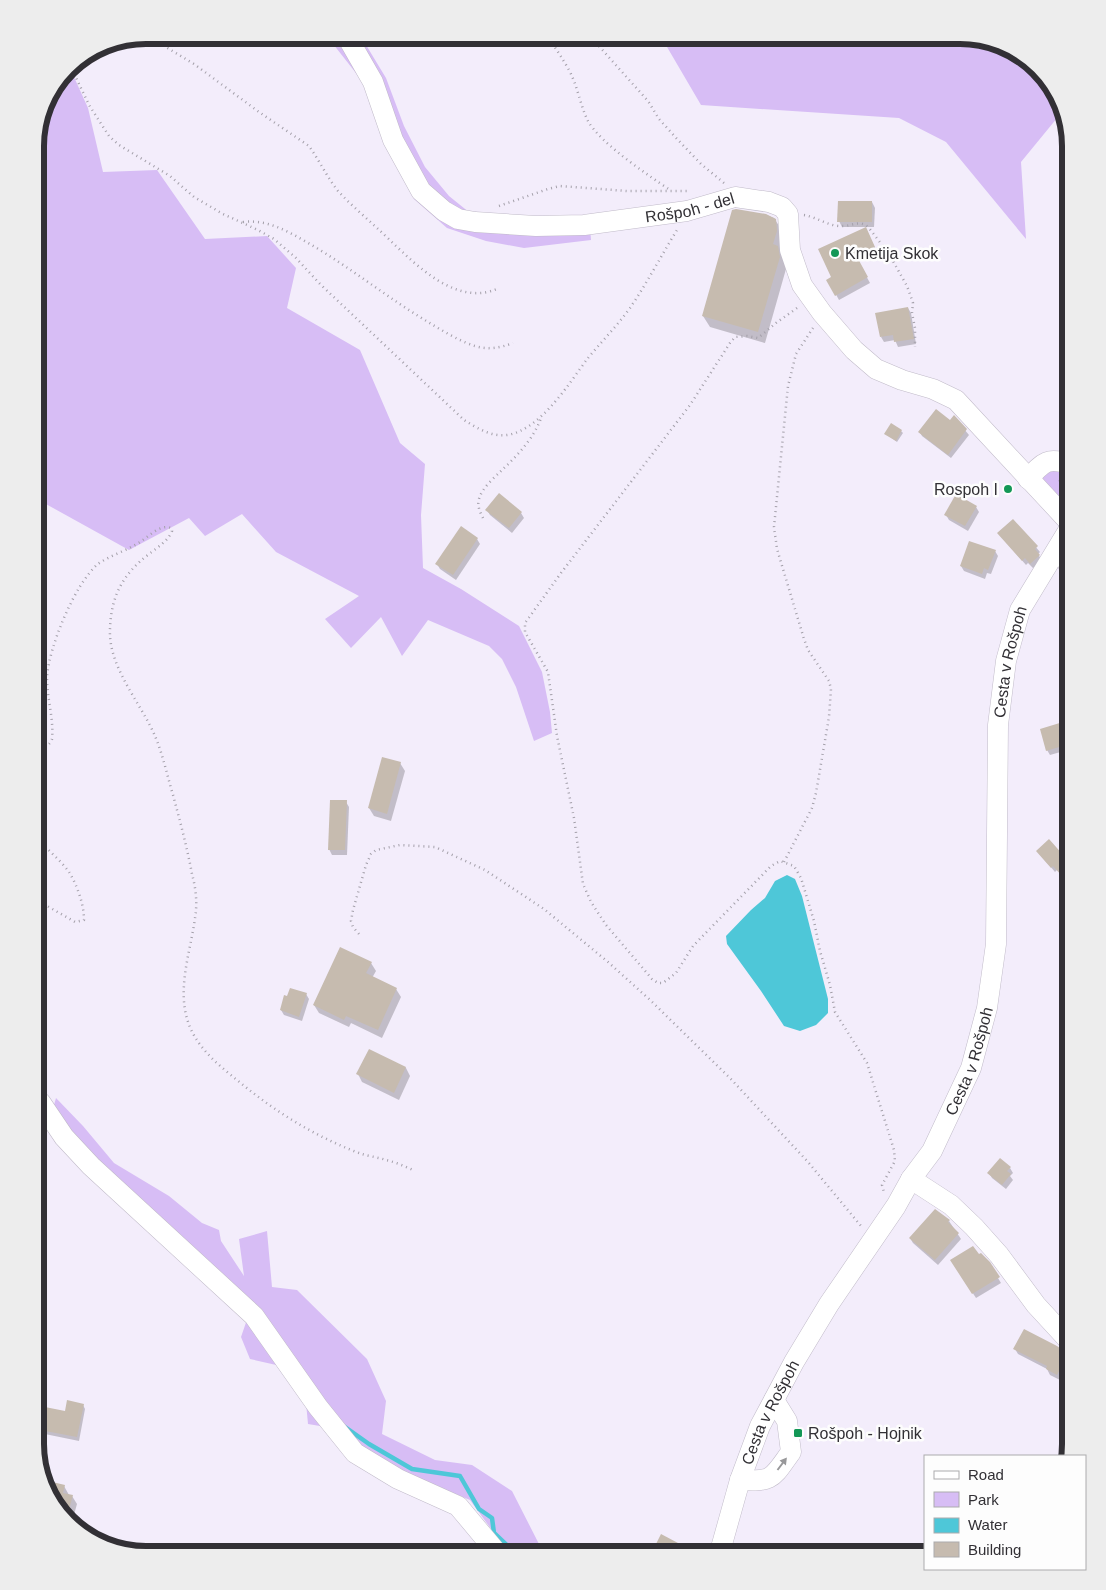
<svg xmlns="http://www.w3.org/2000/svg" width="1106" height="1590" viewBox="0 0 1106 1590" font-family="Helvetica,sans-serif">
<rect width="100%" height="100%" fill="#f3edfb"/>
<g fill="#d7bdf5">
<path d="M326,35h34l26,43 18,48 21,41 24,29 21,17 120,14 1,13 -67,8 -38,-7 -39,-13 -33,-29 -30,-55 -21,-62z"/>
<path d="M660,35h307l49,15 40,40 6,22 -41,50 5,77 -80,-97 -47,-24 -198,-13z"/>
<path d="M69,66l19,42 15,64 54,-2 48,69 62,-3 29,32 -9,40 73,42 40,93 25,21 -4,51 2,53 38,21 58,37 23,46 8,40 2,21 -18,8 -18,-54 -14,-28 -13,-13 -61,-26 -26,36 -21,-39 -30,31 -26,-29 34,-23 -83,-44 -34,-38 -37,22 -16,-18 -60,32 -94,-52v-359l9,-36z"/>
<path d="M1045,469l26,4v28l-11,-2 -17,-19v-5z"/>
<path d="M56,1098l27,28 31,37 55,33 33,27 17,7 2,11 23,35 -5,-37 28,-8 5,56 25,3 70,69 19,42 -4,33 53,26 37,5 40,26 28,55 42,9h-72l-40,-55 -61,-25 -55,-30 -10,-15 -36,-6 -5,-53 -53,-12 -9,-22 10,-29 -99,-93 -100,-103z"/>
</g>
<path fill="#4ec7d8" d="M787,875l8,4 7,17 26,103v14l-12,12 -16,6 -16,-5 -23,-35 -34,-47 -1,-8 25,-26 14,-12 10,-17z"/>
<g fill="#0003">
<path d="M872,202l3,6 -1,19h-32l-3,-6z"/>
<path d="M766,215l8,3 7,11 2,13 -3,10 4,6 2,11 -21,74 -55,-16 -7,-11z"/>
<path d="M868,234l9,18 -19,9 12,22 -31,17 -11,-20 5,-3z"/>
<path d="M908,308l3,5 5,31 -18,3 -3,-7 -11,2 -3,-5z"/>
<path d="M954,417l15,18 -18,23 -29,-22 -2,-4 30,-10z"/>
<path d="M901,431l2,2 -6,9 -11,-8z"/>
<path d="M976,507l3,5 -11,19 -19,-11 -3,-5z"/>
<path d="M487,510l34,3 3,5 -12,15 -22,-18z"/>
<path d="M1013,520l27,32 -2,2 4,7 -9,7 -5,-5 -2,2 -28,-32z"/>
<path d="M477,539l3,5 -24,36 -16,-11 -3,-5z"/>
<path d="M995,551l3,5 -7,18 -4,-1 -2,6 -21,-8 -3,-5z"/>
<path d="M1062,724l9,25 -21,6 -3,-5z"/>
<path d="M400,763l5,8 -14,50 -17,-5 -5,-8z"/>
<path d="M346,802l3,5 -2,48h-15l-3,-6z"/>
<path d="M1049,841l8,29 -2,2 -18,-21z"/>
<path d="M371,963l5,8 -4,7 24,11 5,8 -19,41 -31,-15 -2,4 -30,-14 -5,-8z"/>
<path d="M306,994l3,5 -7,22 -18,-6 -3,-5z"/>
<path d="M369,1051l37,17 4,8 -11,24 -37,-18 -4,-8z"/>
<path d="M1010,1168l3,5 -3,3 3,4 -7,9 -14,-11 -3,-5z"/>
<path d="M949,1221l12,18 -23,26 -25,-22 -3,-5z"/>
<path d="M955,1266l43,12 3,5 -25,15z"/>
<path d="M1015,1349l52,6 3,6 -10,19 -10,-5 -3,-6 -29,-15z"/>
<path d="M83,1405l2,4 -6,32 -44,-9v-26l31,6z"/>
<path d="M45,1481l19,5 5,9 3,1 5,8 -5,18 -22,-22z"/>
<path d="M677,1544l3,5 -3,6h-16l-6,-7z"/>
</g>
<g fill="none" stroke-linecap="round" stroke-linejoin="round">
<path stroke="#4ec7d8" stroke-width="4.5" d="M345,1427l24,17 43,25 48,7 19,33 13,9 2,15 20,19 16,3"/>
</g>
<g fill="#c6bbaf">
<path d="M838,201h34v21h-35z"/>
<path d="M736,209l30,5 10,5 1,12 -4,13 5,2 2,11 -22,75 -56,-16 30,-106z"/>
<path d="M866,227l9,20 -19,8 12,22 -33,19 -9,-16 5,-3 -13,-28z"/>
<path d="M908,307l6,32 -20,3 -1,-7 -13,2 -5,-24z"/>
<path d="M936,409l14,11 4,-5 13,14 -19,26 -30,-23z"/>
<path d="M891,423l11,7 -6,11 -12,-7z"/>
<path d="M499,493l23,19 -13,16 -24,-18z"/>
<path d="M956,494l21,12 -12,20 -21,-11z"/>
<path d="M1013,519l25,27 -3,3 5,6 -10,9 -5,-6 -3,3 -25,-28z"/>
<path d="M461,526l17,12 -25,37 -18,-11z"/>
<path d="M969,541l27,9 -8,20 -4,-2 -2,6 -22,-8z"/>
<path d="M1063,722l6,22 -23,7 -6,-22z"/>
<path d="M382,757l19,5 -14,52 -19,-6z"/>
<path d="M330,800h17l-2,50h-17z"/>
<path d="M1049,839l15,17 7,-6v36l-18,-20 -2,2 -15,-17z"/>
<path d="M340,947l32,15 -6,11 31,15 -19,42 -32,-14 -2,4 -31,-15z"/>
<path d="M290,988l17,5 -8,24 -19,-7 4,-15 3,1z"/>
<path d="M369,1049l37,18 -12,26 -38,-19z"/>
<path d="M1000,1158l11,9 -4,4 4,3 -9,11 -15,-12z"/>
<path d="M935,1209l15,11 -2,2 11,11 -24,27 -26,-22z"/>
<path d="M973,1246l6,8 2,-1 9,9 10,15 -28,17 -22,-34z"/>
<path d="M1024,1329l33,17 11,8 -11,21 -11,-6 1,-3 -34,-17z"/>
<path d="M67,1400l17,4 -7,33 -37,-7 1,-8 -6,-1v-16l30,6z"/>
<path d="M44,1480l21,5 -2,8 10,2 -6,22 -17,-17z"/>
<path d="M661,1534l17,9 -7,12h-4l-13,-7z"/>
</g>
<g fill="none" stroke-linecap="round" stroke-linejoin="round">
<defs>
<g id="minor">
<path id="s1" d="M346,35l27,47 20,58 28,51 23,20 14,8 17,3 61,4 48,-1 103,-14 48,-14 34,5 13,5 6,7 2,36 12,35 20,28 32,37 22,19 26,11 31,9 23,11 115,124"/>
<path d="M1028,479c15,-17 20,-23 43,-14"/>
<path d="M1071,532l-5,27 5,12"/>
<path d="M35,1097l6,6 23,34 27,29 163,150 64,91 37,46 43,26 60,27 41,49"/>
<path d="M911,1179l40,26 23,22 25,28 37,50 35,38"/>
<path d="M740,1480c34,2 32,-2 51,-28l-4,-31 -13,-21"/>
<path id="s2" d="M719,1555l21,-75 20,-54 34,-64 35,-58 67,-98 15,-27 21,-28 39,-83 16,-60 9,-64 2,-219 8,-64 14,-51 51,-84"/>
</g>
</defs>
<use href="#minor" stroke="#c1bbc9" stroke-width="21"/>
<g stroke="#a4a0aa" stroke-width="2.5" stroke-dasharray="1 4" stroke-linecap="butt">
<path d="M146,35l48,29 65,48 50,34c10,14 18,31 29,45 12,13 26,25 39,37 31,28 76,82 122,60"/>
<path d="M547,35c8,13 17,25 24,39 7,15 10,33 17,47 13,23 60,54 82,69"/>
<path d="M589,35l59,66 11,18 19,21 23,24 23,19"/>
<path d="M70,65l19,40 20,31 10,9 51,31 24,21 29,17 35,16 16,9 22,19 24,26 144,136c13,8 27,17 43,15 34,-5 62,-52 81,-77 14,-17 29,-32 42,-50 17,-25 31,-52 47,-78"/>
<path d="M499,206l49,-17 12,-3 67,5h63"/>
<path d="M804,215c13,2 25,12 39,11 10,0 17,-7 26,2l20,26 18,32 6,17 -1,10 3,15v19"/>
<path d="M243,222c25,-3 46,10 67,22 41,24 78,54 118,78 15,9 31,19 47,24 13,4 25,2 38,-3"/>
<path d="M797,308l-21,15 -18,15 -11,-2 -12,1 -5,6 -40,62 -129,168 -36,50v9l23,40 9,64 17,82 9,66 8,18 15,23 46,54 6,4h5l13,-10 17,-27 78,-80 9,-5 14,5 7,12 13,43 6,30 10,34 5,27 32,51 27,87 1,11 -13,24 2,7"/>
<path d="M35,367l2,-22 -2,-7"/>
<path d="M1059,480l12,8"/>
<path d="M483,518c-3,-6 -6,-12 -4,-19 3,-11 14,-20 22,-28 16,-15 33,-33 40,-53"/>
<path d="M35,743c6,4 14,5 17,-4 2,-20 -5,-40 -5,-61 1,-29 28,-95 51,-114 11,-8 25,-12 37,-19 11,-5 24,-22 36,-17l1,3c-4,10 -14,16 -23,23 -26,20 -38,42 -39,75 -2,38 31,74 45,107 8,19 12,39 18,59 7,26 14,52 19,79 3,11 5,24 4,36 -4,42 -25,87 -1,127 10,17 27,31 42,43 37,31 77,56 122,73 8,3 18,4 27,7 9,2 18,6 27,10"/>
<path d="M784,862l28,-54 4,-15 13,-76 2,-28 -2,-8 -21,-31 -4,-11 -27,-90 -3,-22 14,-141 8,-32 17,-26"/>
<path d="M35,899l40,23 9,-2c0,-16 -7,-35 -15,-48 -9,-13 -24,-23 -34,-38"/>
<path d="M359,934l-6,-7 -2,-6 2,-11 13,-45 5,-11 5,-4 24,-5 35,2 50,23 59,39 64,53 41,37 81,79 78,84 53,64"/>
</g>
<use href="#minor" stroke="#fff" stroke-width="20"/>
</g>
<defs><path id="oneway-solid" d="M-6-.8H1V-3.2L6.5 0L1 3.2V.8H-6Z" transform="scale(1.25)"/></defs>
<use fill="#98989a" href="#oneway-solid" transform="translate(782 1464) rotate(-53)"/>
<g fill="#139756" stroke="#fdfdfd" stroke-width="2">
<circle cx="835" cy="253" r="5"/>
<circle cx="1008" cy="489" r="5"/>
<rect x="793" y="1428" width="10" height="10" rx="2.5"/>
</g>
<g text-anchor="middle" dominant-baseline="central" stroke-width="5" stroke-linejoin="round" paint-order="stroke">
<g font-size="16" fill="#323035" stroke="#fdfdfd">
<text stroke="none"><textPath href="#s1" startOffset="454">Rošpoh - del</textPath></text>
<text stroke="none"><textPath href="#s2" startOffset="962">Cesta v Rošpoh</textPath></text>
<text stroke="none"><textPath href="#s2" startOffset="558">Cesta v Rošpoh</textPath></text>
<text stroke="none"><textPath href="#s2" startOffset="152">Cesta v Rošpoh</textPath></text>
</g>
<g font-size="16" fill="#323035" stroke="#fdfdfd" text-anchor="start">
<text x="845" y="253">Kmetija Skok</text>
<text x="998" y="489" text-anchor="end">Rospoh I</text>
<text x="808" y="1433">Rošpoh - Hojnik</text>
</g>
</g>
<path d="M0 0H1106V1590H0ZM146 44H960A102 102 0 0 1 1062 146V1444A102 102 0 0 1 960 1546H146A102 102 0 0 1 44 1444V146A102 102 0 0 1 146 44Z" fill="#ededed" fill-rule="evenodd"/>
<path fill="none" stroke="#323035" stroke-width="6" d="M146 44H960A102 102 0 0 1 1062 146V1444A102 102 0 0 1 960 1546H146A102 102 0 0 1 44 1444V146A102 102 0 0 1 146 44Z"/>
<rect x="924" y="1455" width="162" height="115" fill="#fdfdfd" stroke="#acabad"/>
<rect x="934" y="1471" width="25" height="8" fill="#ffffff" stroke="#acabad"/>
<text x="968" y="1480" font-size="15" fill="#323035">Road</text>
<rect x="934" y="1492" width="25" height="15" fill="#d7bdf5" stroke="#acabad"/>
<text x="968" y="1505" font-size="15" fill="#323035">Park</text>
<rect x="934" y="1518" width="25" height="15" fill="#4ec7d8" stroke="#acabad"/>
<text x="968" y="1530" font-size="15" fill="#323035">Water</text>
<rect x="934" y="1542" width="25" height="15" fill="#c6bbaf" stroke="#acabad"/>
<text x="968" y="1555" font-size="15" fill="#323035">Building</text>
</svg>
